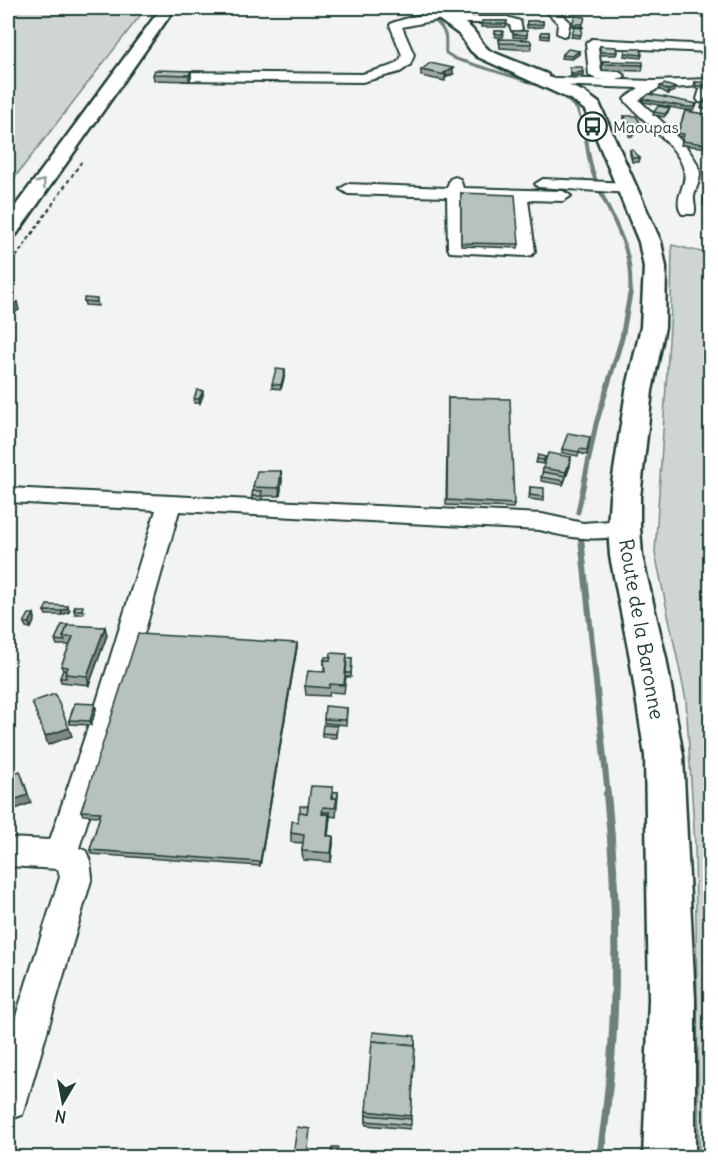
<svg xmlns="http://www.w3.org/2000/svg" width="718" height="1165" viewBox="0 0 718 1165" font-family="Delius,sans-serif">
<rect width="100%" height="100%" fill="#f2f3f3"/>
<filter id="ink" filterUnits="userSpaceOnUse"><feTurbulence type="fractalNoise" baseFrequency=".0167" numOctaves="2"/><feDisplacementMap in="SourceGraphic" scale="12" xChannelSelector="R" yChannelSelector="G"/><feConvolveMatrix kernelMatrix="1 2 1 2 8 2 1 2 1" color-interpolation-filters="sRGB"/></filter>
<g filter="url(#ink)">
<g fill="#ced5d3" stroke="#768984" stroke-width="1.5">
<path d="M8,8h138l-138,178z"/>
<path d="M672,245l38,9v904l-11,-1 -4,-312 -9,-145 -31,-147 16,-243z"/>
</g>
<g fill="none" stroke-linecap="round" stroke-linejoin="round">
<g stroke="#6d807b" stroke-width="3">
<path d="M410,8c12,5 30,12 35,26 2,6 0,13 1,19l10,6 90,28"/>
<path d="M561,94l16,15 7,19"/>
</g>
<path stroke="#6d807b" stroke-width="4" d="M584,127c3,15 4,31 9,46 16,46 41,68 37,122"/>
<path stroke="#6d807b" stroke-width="5" d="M578,512l18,-88 26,-86 8,-44"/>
<path stroke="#6d807b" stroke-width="6" d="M581,538l27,258"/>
<path stroke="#6d807b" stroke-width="8" d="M600,1158c18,-121 20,-242 7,-364"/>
<defs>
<g id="minor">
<path d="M550,8h10v4l10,10 -3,13 -4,1 -6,-3 1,-10 -10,-10z"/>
<path d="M440,13l4,1 1,3h62l13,4 2,8 -6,3 -4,-1 -2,-6 -4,-2h-59l-4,-1 -1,-3 -40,8 12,28 -4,10 -10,7 -38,10 -179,-2 -6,-4 6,-4 179,2 30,-8 8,-6 2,-5 -12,-30 2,-2 19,-6z"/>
<path d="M592,39l118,6v7l-112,-5 3,24 18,1 6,4c-8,6 -28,5 -36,-1l-3,-32z"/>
<path d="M556,78l98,3 56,-2v25l-11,-2 -2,-3 4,-13 -44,3 -18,11c16,16 58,50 61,73 0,8 -4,15 -6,23 -1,7 3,13 0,18h-12c-10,-16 6,-28 2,-44 -6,-26 -44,-50 -60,-71l15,-11 -88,-3 -1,-3 1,-3z"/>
<path d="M455,177l5,2 3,9 100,3 8,5 -8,5 -35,-1 7,51 -3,4 -6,1 -76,-4 -2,-4 -1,-51 -99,-3 -8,-5 8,-5 99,4 3,-9zM463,197l50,2 4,46 -53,-2z"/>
<path d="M543,179l86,4 8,5 -8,5 -91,-6 -3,-3z"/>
<path d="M8,488l534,26 41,9 41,-3 9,3 3,5 -3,5c-32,9 -61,6 -93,-3l-361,-19 -54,190 -46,147 7,3 4,10 2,16 -65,224 -5,14 -14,5v-79l52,-164 -2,-8 -50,-3v-28l42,2 47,-139 59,-191 -148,-8z"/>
</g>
<path id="major" d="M423,8c17,-2 35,9 48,20 7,7 10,16 19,23l57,23 2,3 35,15 15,11 62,139 5,25 -1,60 -13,64 -12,106v31l2,28 24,102 17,98 12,244v158h-52l6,-158 -4,-244 -15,-98 -20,-102 -2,-28 2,-31 16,-106 15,-64 3,-60 -5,-25 -54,-132 -13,-10 -94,-43 -7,-6 -11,-16z"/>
<path id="highway" d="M161,8h14l-159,227 -8,1v-20z"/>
</defs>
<use href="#minor" stroke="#1f3d34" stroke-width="4"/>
<use href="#major" stroke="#1f3d34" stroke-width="5"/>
<use href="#highway" stroke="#1f3d34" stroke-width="5"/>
<path stroke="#1f3d34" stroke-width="2" stroke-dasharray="4 3" stroke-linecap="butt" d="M8,269l74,-108"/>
<use href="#minor" fill="#fff" fill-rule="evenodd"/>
<use href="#major" fill="#fff" fill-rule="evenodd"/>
<use href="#highway" fill="#fff" fill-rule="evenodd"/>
</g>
<g fill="#9da6a3" stroke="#1f3d34" stroke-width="1.5">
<path d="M525,8h17l-3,6 -14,-1z"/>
<path d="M575,8h19l-3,2z"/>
<path d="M575,16l8,11 -11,-1z"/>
<path d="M482,21h25l-1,6h-25z"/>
<path d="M527,21h16v6l-16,1z"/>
<path d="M582,28l-2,10 -9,-1 1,-3z"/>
<rect x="495" y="31" width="8" height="6"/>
<path d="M513,31h14v7l-14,-1z"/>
<path d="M541,32h8v7l-8,-1z"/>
<path d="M499,39l33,5 -1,6 -31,-2z"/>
<path d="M600,46l17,6 -1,3h-16z"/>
<path d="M625,49l17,6 -1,3 -17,-2z"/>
<path d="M579,54l-7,5 -11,-1 1,-3z"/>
<path d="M603,61l40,4 -1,6 -40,-1z"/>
<path d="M421,70l32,4 -8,4v3l-24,-5z"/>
<path d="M191,71v6l-2,4 -35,-1 -1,-6z"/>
<path d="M695,82l11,3 -1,3 -9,1 -2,-3z"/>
<path d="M660,86l16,2 -1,3 -7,3 -9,-5z"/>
<path d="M711,96v15l-10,-3 2,-6z"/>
<path d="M643,99l54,5 -1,3 -3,3h-8l-42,-8z"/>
<path d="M670,108l-1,3 -5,6 -11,-2 1,-3z"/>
<path d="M685,111l26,4v33l-30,-3 2,-8 -6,-1z"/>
<path d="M624,116l17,8 -1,3h-7l3,1v3l-4,6 -3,-1v-9l-5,-8z"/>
<path d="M630,150l10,8 -1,4h-7l-2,-8z"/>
<path d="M708,155l3,1v13l-3,-1 -1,-6z"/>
<path d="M707,180l4,1v16l-6,-1z"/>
<path d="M461,193l58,51 -1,4 -57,-2z"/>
<path d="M704,197l7,1v11h-2v-4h-6z"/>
<path d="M84,301l13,1 1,4 -13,-1z"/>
<path d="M285,370v4l-4,15 -9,-1v-4z"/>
<path d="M203,395l-3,8h-6v-4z"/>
<path d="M448,398l66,106 -1,4 -67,-3z"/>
<path d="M590,437l-3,18 -8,-2 -1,3 -16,-3v-4z"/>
<path d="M545,457l-2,7 -7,-1 1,-4z"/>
<path d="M571,457l-1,9 -7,19 -22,-4 2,-13z"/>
<path d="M281,471l1,9 -2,16h-17l-2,4h-9l1,-13z"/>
<path d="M530,487l14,10v4l-15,-2z"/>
<path d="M75,606l9,5 -1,3h-8l-1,-4z"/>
<path d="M70,610l-1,2 -7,3h-16l-2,-4z"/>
<path d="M34,614l1,5 -4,9 -5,-1 -2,-4z"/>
<path d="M62,625l45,10 -18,50 -28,-3 -1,-4 3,-8 -2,-4 9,-21h-13l-2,-5z"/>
<path d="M297,647l-37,219 -169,-12 -1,-4 10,-34 -17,-1 -2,-4z"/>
<path d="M347,658h5l-1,19h-5v-1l-2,17 -14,-1 -1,4 -23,-1 -1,-9 19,-14v-12z"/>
<path d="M95,704l1,5 -5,16 -21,-1 -1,-4z"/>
<path d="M347,708l-1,17 -22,-2v-4z"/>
<path d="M337,726l-1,12 -14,-1v-4z"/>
<path d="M333,787v5h5v4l-2,21 -6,-1 -2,20h5v8l-2,18 -28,-2 -1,-9 1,-8 -12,-1v-9l17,-27z"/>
<path d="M415,1045l-5,84 -44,-4v-14z"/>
</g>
<g fill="#808784" stroke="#1f3d34" stroke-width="1.5">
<path d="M579,51v3l-7,5v-3z"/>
<path d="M453,68v6l-8,4 1,-3 -2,-2z"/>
<path d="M191,71v6l-2,4v-6z"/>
<path d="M583,72v3l-12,1v-3z"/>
<path d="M676,88l-1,3 -7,3v-4z"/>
<path d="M17,302l2,8 -11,7v-9z"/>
<path d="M285,370v4l-4,15v-4z"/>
<path d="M203,391v4l-3,8 -1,-4z"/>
<path d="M571,457l-1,9 -7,19 3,-13z"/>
<path d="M281,471l1,9 -2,16 -1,-8z"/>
<path d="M68,606l1,6 -7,3 -1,-4z"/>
<path d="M34,614l1,5 -4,9 -2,-5z"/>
<path d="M105,627l2,8 -18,50 -2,-9z"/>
<path d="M297,643v4l-37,219v-4z"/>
<path d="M95,704l1,5 -5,16 -1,-4z"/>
<path d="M69,728l3,8 -24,9 -3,-9z"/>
<path d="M23,779l8,24 -23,9v-10z"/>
<path d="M330,812v4l-3,28v-8z"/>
<path d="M333,836v8l-2,18v-9z"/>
</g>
<g fill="#b7c1bd" stroke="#1f3d34" stroke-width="1.5">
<path d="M525,8h16l-1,1z"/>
<path d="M575,16l10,1 -2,7h-11z"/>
<path d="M482,21h25l-1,3h-25z"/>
<path d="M527,21h16v3l-16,1z"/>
<path d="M574,27l8,1 -1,7 -9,-1z"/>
<rect x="495" y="31" width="8" height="3"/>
<path d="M513,31h14v4l-14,-1z"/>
<path d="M541,32h8v4l-8,-1z"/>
<path d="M499,39l31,1 2,4 -32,-1z"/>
<path d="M600,46l16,1 1,5h-17z"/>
<path d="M568,49l11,2 -7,5 -10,-1z"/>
<path d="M625,49h16l1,6 -17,-2z"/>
<path d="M603,61l40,1v3l-40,-1z"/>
<path d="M430,63l23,5 -9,5 2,2 -25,-5z"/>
<path d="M569,67h13l1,5 -12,1z"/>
<path d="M155,70l36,1 -2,4 -36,-1z"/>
<path d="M695,82h9l2,3 -9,1z"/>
<path d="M664,84l12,4 -8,2 -8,-4z"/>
<path d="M649,94l48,10 -3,3h-8l-43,-8z"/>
<path d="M708,96h3v8l-8,-2z"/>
<path d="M658,106l12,2 -5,6 -11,-2z"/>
<path d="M685,111l26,4v30l-29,-4 2,-7 -6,-1z"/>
<path d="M624,116h12l5,8h-12z"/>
<path d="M629,127l7,1 -3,6 -3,-1z"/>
<path d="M630,150h3l7,8h-8z"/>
<path d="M707,180l4,1v12l-5,-1z"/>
<path d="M461,193l54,2 4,49 -58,-1z"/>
<path d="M704,197l7,1v8l-1,-4 -6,-1z"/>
<path d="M84,298l13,1v3l-13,-1z"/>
<path d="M8,299l9,3 -9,6z"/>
<path d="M276,369l9,1 -4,15 -9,-1z"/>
<path d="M197,390l6,1 -4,8h-5z"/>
<path d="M448,398l62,1 4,105 -67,-4z"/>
<path d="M568,433l22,4 -3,13 -7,-1 -1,3 -17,-3z"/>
<path d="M548,453l23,4 -5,15 -23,-4z"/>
<path d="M538,455l7,2 -1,3 -7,-1z"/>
<path d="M257,471h24l-2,17 -26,-1z"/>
<path d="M543,472l23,4 -2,5 -23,-4z"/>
<path d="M530,487l14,1v9l-14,-2z"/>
<path d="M253,491h9l-1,5h-9z"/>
<path d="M47,605l21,1v2l-7,3h-17z"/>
<path d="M75,606h8l-1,4h-8z"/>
<path d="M29,614h5l-5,9h-5z"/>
<path d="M62,625h6l-5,12 2,4 -10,-1z"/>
<path d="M68,625l37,2 -18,49 -22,-2 3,-7 -7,-1 12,-29h-10z"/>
<path d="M138,634l159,9 -37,219 -170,-12 11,-38 -20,-1z"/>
<path d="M331,653l16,1 -3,31 -14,-1 -1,4 -24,-2 3,-15 17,1 -1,-12h6z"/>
<path d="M325,657h6l-1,3h-6z"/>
<path d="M347,658h5l-1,15h-5z"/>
<path d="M63,670l3,1 -1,3 1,4h-6z"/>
<path d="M55,694l14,34 -24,8 -13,-34z"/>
<path d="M75,703l20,1 -5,17 -21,-1z"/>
<path d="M325,706l22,2 -1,12 -22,-1z"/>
<path d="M323,725l14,1 -1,8 -14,-1z"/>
<path d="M20,771l8,24 -20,7v-27z"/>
<path d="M311,786l22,1 -2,11h6l-2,10 -12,-1 -1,7h7l-2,22h6l-2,17 -29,-2 2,-16 -13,-2 1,-12 6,1 1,-10 8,1z"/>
<path d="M333,792h5l-1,10v-4h-5z"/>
<path d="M300,806h8l-1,7 -7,-1z"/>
<path d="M323,812h7l-1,6v-4h-6z"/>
<path d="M373,1032l42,4v9l-43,-4z"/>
<path d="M372,1041l43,4 -4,71 -45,-5z"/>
<path d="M366,1115l45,4v6l-45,-4z"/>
<path d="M297,1127l13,2 -3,28 -14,-1z"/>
<path d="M332,1147h6l-1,10h-6z"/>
</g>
<defs><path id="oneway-chevron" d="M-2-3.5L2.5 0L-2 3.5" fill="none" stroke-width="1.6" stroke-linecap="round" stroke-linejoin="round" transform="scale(1.5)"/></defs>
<use stroke="#8f9e9a" href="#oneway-chevron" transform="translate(42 183) rotate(-53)"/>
</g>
<defs>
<symbol id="bus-ring" viewBox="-11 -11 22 22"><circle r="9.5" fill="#fff" stroke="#1f3d34" stroke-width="1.5"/><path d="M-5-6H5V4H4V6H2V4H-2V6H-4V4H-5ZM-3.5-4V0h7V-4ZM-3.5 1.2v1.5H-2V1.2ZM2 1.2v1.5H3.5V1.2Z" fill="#1f3d34"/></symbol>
</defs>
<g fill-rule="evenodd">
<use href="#bus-ring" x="576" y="110" width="33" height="33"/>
</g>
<g text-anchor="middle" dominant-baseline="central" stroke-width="4.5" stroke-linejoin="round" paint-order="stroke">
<g font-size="16" fill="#1f3d34" stroke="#fff" text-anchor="start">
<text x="613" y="127">Maoupas</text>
</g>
<g font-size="20" fill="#1f3d34" stroke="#fff">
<text transform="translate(642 629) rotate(80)">Route de la Baronne</text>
</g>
</g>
<rect width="718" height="1165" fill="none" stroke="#fff" stroke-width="30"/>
<rect x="15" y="15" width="688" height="1135" fill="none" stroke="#1f3d34" stroke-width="2" filter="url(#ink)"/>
<g transform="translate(63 1102) rotate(190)" stroke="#ffffff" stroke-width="4.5" paint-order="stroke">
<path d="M0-4.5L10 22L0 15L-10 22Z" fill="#1f3d34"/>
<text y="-9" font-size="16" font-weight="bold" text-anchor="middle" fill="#1f3d34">N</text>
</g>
</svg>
